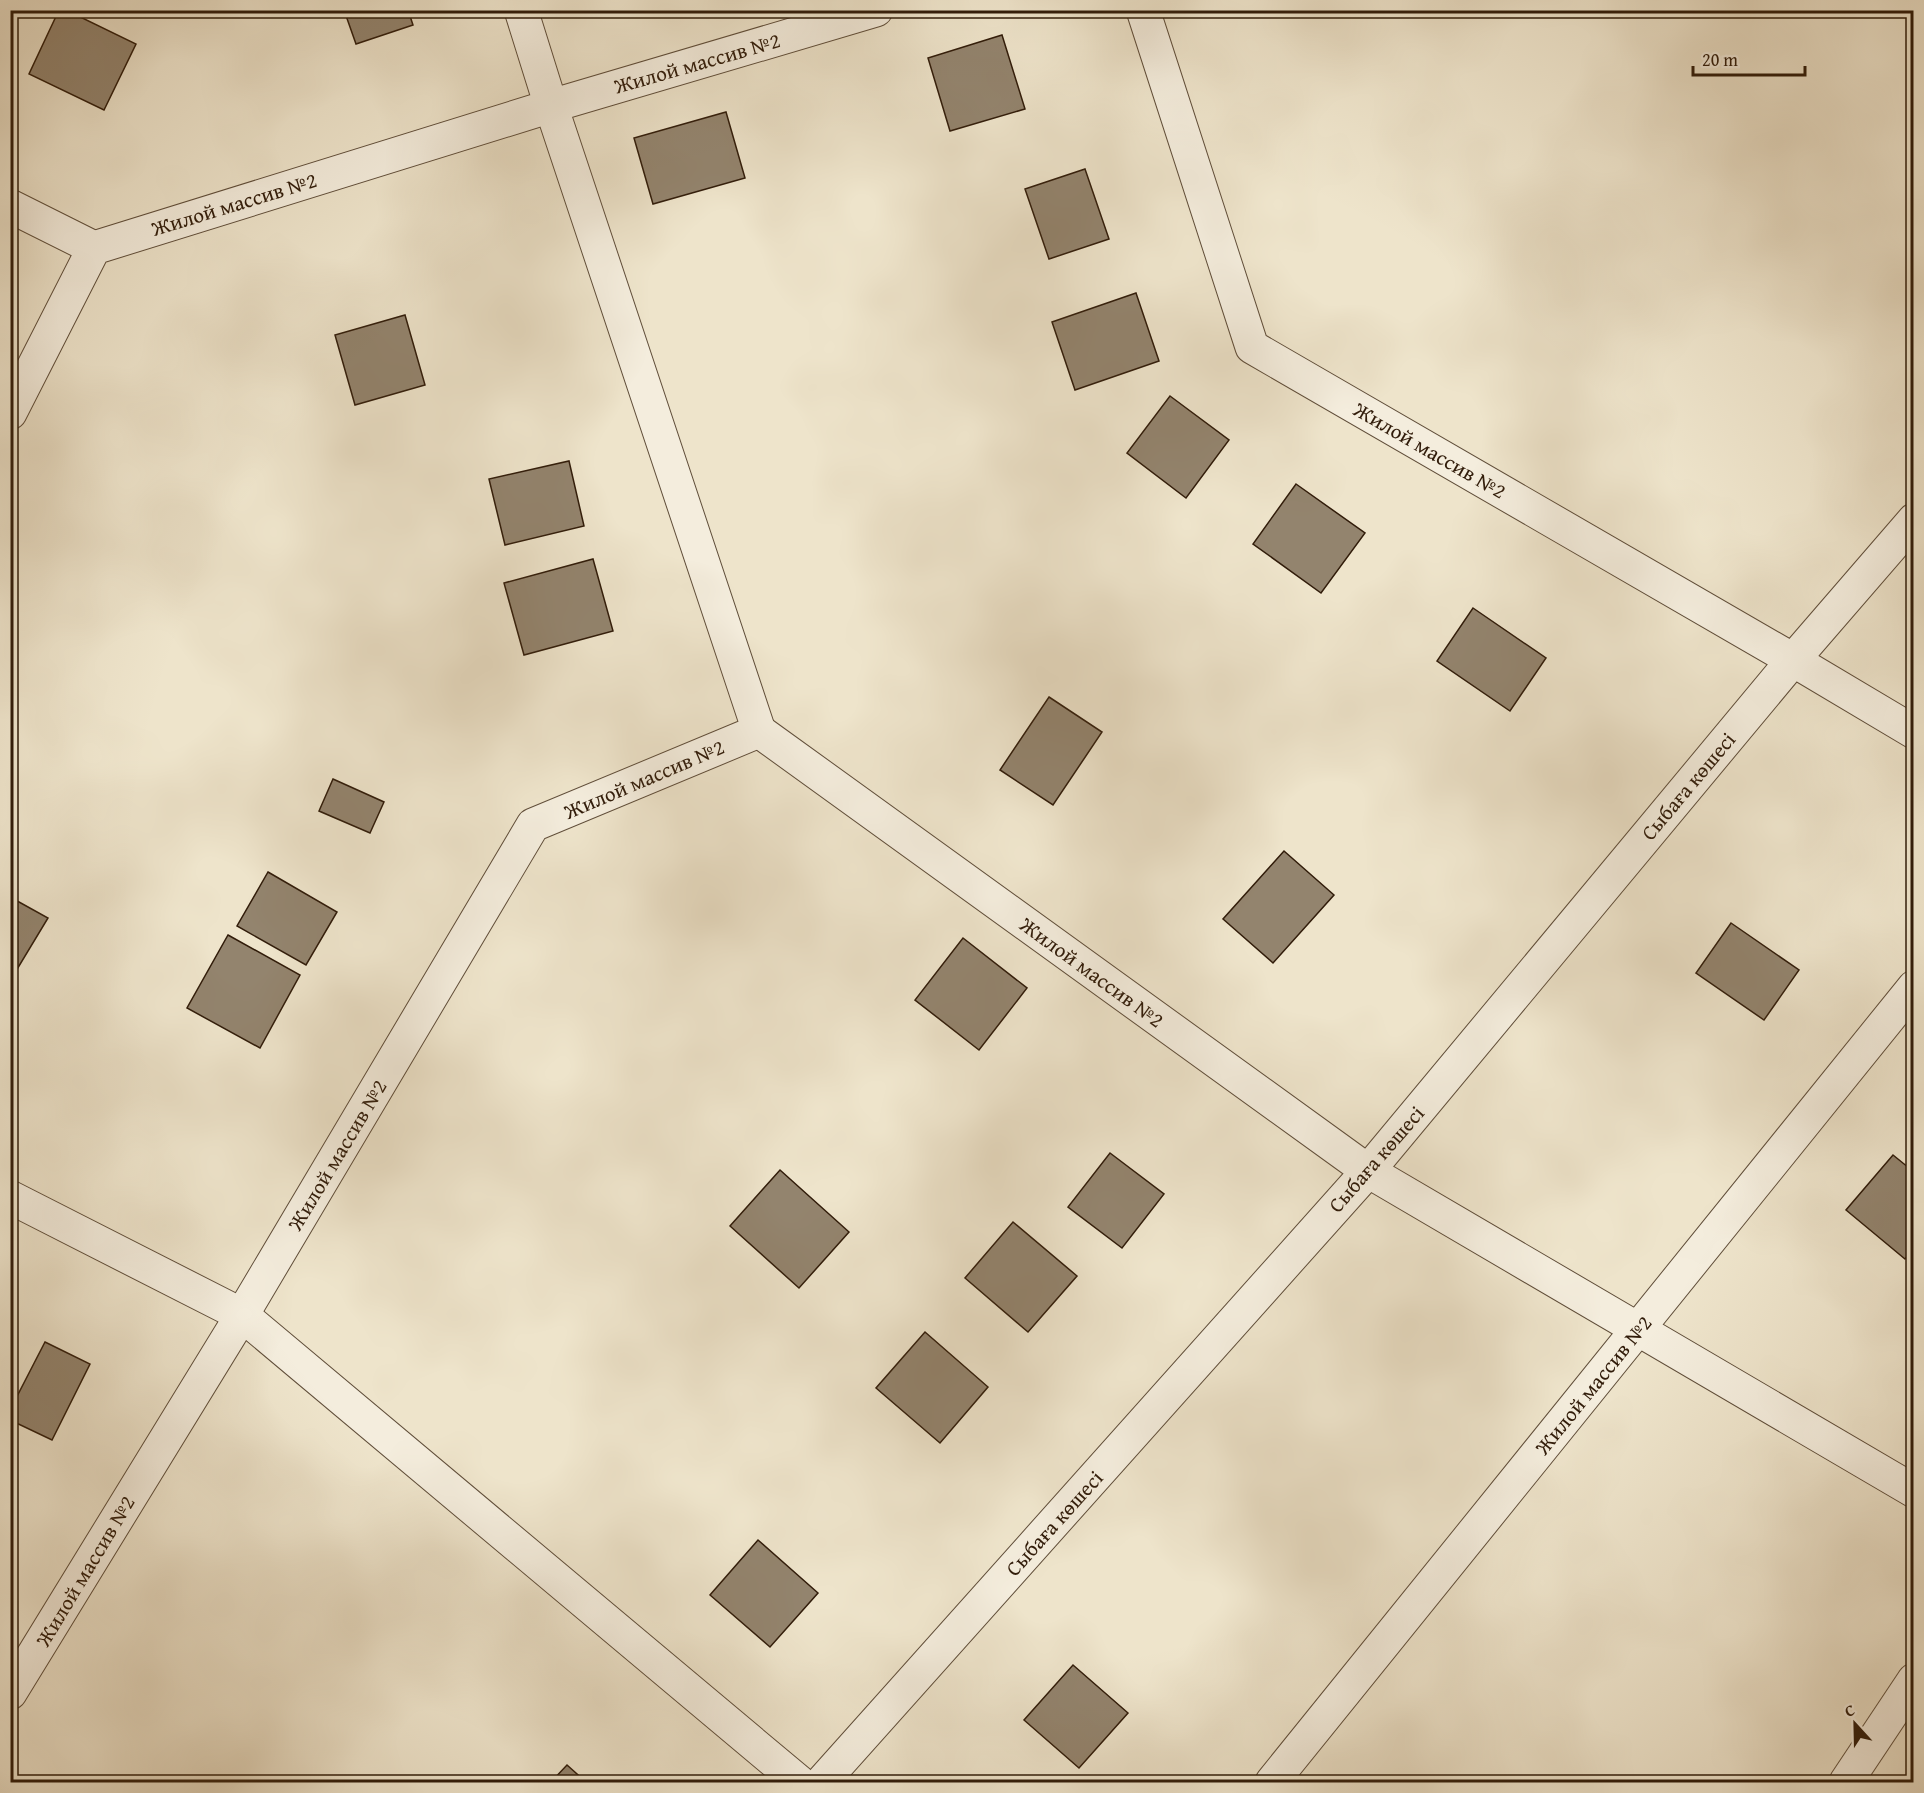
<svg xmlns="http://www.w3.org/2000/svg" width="1924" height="1793" viewBox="0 0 1924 1793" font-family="'Gentium Book Plus',serif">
<rect width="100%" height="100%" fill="#eee4cb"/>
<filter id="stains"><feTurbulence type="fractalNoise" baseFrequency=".00333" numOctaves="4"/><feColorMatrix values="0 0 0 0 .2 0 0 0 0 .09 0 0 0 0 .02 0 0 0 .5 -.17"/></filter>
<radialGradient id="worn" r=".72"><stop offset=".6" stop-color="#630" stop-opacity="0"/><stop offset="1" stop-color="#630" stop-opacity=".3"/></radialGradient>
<g fill="#93846e" stroke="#311c0a" stroke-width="1.5">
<path d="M59,10h7l70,34 -32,66 -75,-36z"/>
<path d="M344,10h64l5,15 -57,19z"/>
<path d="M1002,35l23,74 -75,22 -22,-73z"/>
<path d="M726,112l19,66 -92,26 -19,-66z"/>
<path d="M1085,169l24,70 -60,20 -24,-70z"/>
<path d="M1136,293l23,68 -84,29 -23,-68z"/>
<path d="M405,315l20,70 -70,20 -20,-70z"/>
<path d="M1170,396l59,44 -43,58 -59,-45z"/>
<path d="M569,461l15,65 -79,19 -16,-66z"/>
<path d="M1296,484l69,49 -44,60 -68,-49z"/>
<path d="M593,559l20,72 -89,24 -20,-72z"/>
<path d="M1473,608l73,50 -36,53 -73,-50z"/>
<path d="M1049,697l53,35 -49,73 -53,-35z"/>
<path d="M333,779l51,23 -14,31 -51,-22z"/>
<path d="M1284,851l50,44 -61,68 -50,-44z"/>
<path d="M268,872l69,40 -31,53 -69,-39z"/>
<path d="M10,897l38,21 -32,53 -6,-3z"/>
<path d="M1731,923l68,47 -35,50 -68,-47z"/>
<path d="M228,935l72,40 -40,73 -73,-40z"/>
<path d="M963,938l64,50 -48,62 -64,-50z"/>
<path d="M1110,1153l54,41 -42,54 -54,-41z"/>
<path d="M1893,1155l21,17v77l-9,10 -59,-49z"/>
<path d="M780,1170l69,62 -50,56 -69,-62z"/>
<path d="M1013,1222l64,54 -49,56 -63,-54z"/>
<path d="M925,1332l63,55 -48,56 -64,-55z"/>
<path d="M45,1342l45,22 -38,76 -42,-20v-10z"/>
<path d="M758,1540l60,53 -48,54 -60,-52z"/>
<path d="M1073,1665l55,48 -49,55 -55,-48z"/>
<path d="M567,1765l19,17h-35z"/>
</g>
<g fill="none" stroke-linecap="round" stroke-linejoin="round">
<defs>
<g id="minor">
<path d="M1143,10l109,337 541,313 121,72"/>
<path d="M10,206l84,42"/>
<path d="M10,413l84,-165 457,-142 -30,-96"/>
<path d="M759,731l609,440 546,320"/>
<path d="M10,1197l232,118 557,467"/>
<path d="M10,1693l232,-378 291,-490 226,-94 -208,-625 325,-96"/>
<path d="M822,1782l546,-611 425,-511 121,-140"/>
<path d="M1272,1782l642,-795"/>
<path d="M1846,1782l68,-102"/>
</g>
</defs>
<use href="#minor" stroke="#604e3a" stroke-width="35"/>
<use href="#minor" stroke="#f4eddd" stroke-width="33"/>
</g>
<g text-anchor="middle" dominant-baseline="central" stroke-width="5" stroke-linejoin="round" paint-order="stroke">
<g font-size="21" fill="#311c0a" stroke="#f4eddd">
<text transform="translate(697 63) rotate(-16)">Жилой массив №2</text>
<text transform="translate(234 204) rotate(-17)">Жилой массив №2</text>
<text transform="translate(1430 450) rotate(30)">Жилой массив №2</text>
<text transform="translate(644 779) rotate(-23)">Жилой массив №2</text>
<text transform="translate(1688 786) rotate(-50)">Сыбаға көшесі</text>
<text transform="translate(1092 972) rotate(36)">Жилой массив №2</text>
<text transform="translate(337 1155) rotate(-59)">Жилой массив №2</text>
<text transform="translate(1376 1159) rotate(-49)">Сыбаға көшесі</text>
<text transform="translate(1593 1385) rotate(-51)">Жилой массив №2</text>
<text transform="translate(1054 1523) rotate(-48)">Сыбаға көшесі</text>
<text transform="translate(85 1571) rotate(-59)">Жилой массив №2</text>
</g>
</g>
<rect width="1924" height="1793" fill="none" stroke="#eee4cb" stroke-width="36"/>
<rect x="12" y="12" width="1900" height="1769" fill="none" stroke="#311c0a" stroke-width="3"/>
<rect x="18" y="18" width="1888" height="1757" fill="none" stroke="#311c0a" stroke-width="1.5"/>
<g transform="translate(1855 1724) rotate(338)" stroke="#f4eddd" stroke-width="4.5" paint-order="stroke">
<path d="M0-4.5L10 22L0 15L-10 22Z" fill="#311c0a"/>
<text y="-9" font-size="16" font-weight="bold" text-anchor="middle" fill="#311c0a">С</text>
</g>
<path d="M1693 66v9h112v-9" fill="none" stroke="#311c0a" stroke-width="3"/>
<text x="1702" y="66" font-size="18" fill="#311c0a" stroke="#f4eddd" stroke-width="4.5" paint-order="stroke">20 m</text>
<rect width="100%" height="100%" filter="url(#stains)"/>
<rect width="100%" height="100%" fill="url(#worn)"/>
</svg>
